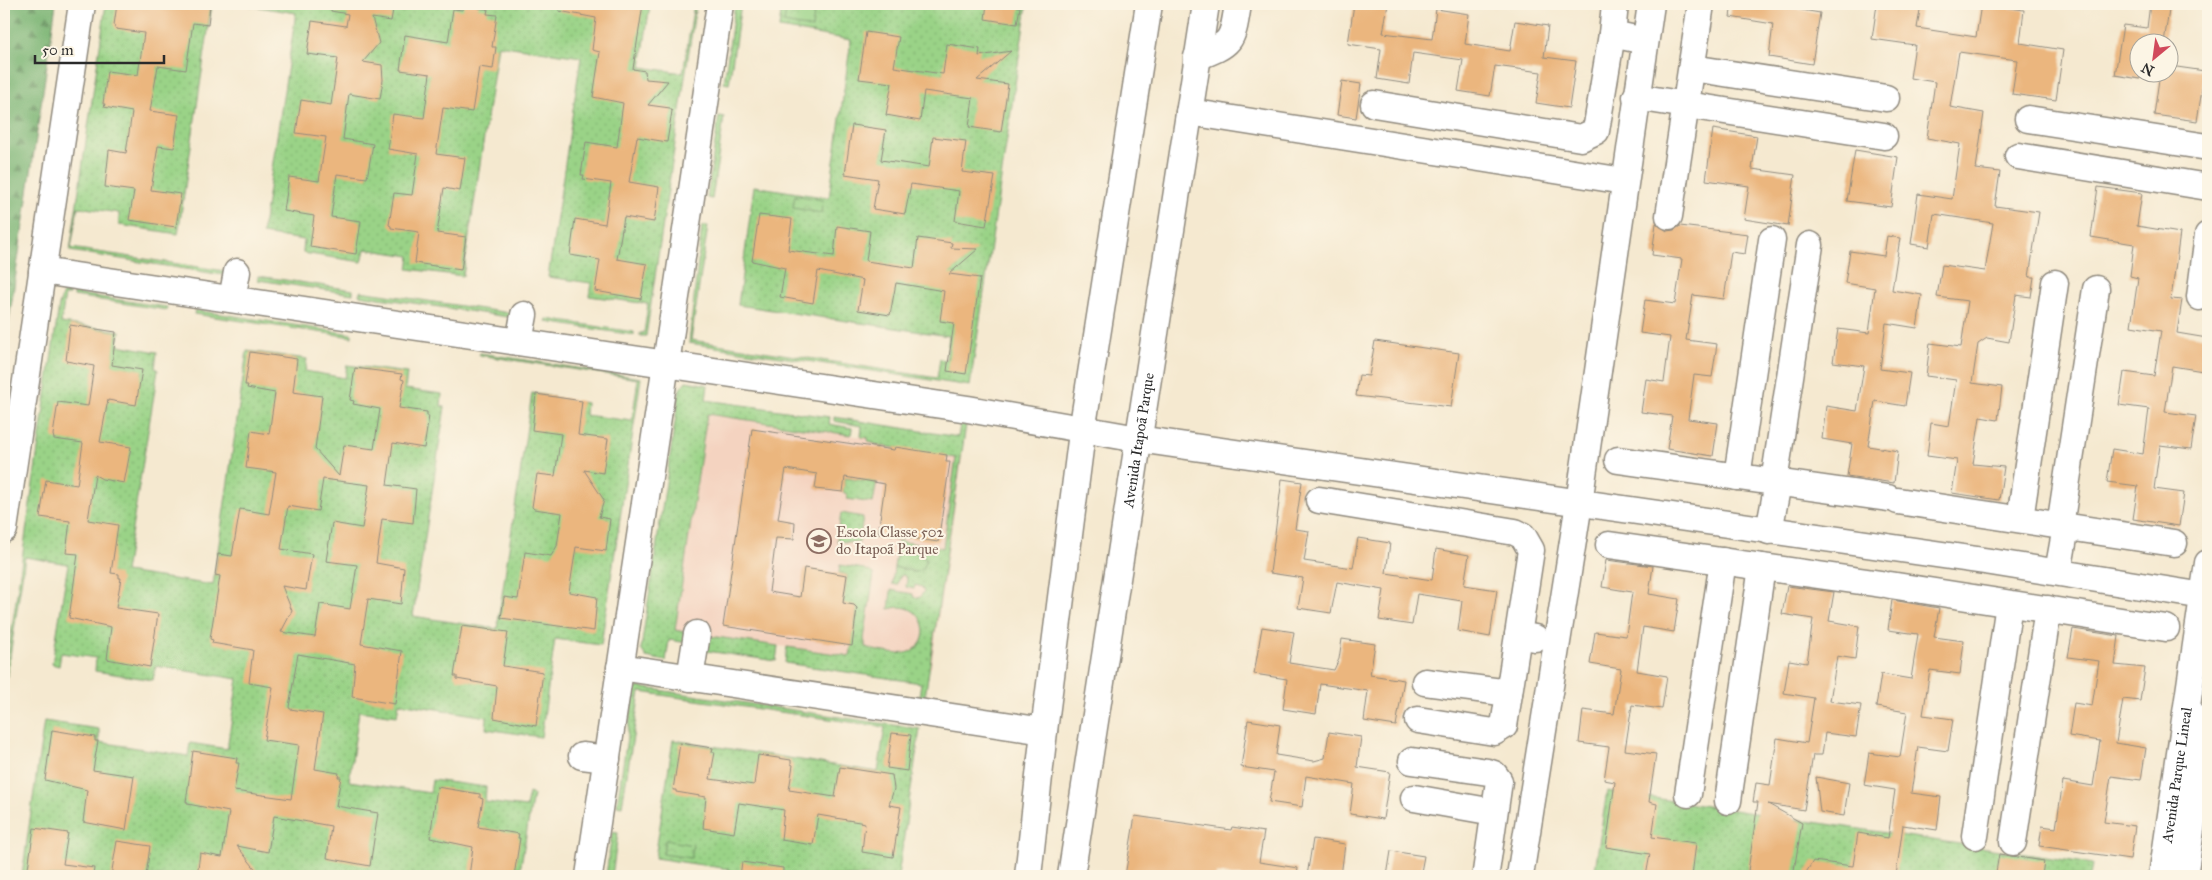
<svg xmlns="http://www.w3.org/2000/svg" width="2212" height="880" viewBox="0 0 2212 880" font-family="'IM FELL Great Primer',serif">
<defs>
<pattern id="grass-dots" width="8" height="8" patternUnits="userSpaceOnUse" patternTransform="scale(1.25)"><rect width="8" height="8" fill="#9ad387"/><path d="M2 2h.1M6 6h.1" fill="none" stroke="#85b575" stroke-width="1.8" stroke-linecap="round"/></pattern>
<pattern id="forest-firs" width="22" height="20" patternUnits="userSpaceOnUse" patternTransform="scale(1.25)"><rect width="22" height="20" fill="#7bb574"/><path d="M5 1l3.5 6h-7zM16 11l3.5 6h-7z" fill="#65935f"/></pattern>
<pattern id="park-crowns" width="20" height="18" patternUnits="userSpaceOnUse" patternTransform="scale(1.25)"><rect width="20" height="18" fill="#9ad387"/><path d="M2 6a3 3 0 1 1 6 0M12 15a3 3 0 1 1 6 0" fill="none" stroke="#85b575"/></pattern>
</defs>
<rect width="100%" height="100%" fill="#fcf5e5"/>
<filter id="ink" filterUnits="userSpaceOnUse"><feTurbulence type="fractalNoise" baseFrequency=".02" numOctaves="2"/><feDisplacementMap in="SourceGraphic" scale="10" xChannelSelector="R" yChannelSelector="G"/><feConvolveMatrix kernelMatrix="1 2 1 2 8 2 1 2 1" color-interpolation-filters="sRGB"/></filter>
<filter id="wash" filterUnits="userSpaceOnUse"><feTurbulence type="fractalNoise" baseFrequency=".0096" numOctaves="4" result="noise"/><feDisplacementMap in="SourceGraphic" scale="20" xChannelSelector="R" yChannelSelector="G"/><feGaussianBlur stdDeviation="1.12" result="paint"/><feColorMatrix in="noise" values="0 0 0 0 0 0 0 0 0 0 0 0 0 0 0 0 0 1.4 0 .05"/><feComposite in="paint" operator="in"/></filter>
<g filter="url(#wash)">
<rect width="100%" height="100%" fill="#f5e9d0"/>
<path fill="#f4d3c0" d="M707,414l256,38 -32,216 -256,-37z"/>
<g fill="url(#grass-dots)" stroke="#627f59">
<path d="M106,4h106l-34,230 -59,-9v-12l-41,-6 -7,41 161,24 -2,4 -160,-25z"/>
<path d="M239,4h411l-9,63 42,6 11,-69h2l-50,332h-6v-3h4l4,-29 -59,-8 2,-13 -43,-6 33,-220 -83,-12 -35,231 -55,-7 2,-13 -45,-7 -3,13 -59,-9 1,-13 -42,-6 34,-221z"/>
<path d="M735,4h6l-12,80 -5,-1z"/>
<path d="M782,4h245l-57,382 -281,-43 13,-117h6l-17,114 246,38 3,-19 6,1 3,-24 -211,-31 16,-119 75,12 22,-158 -72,-12z"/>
<path d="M719,116l5,1 -12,82 -5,-1z"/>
<path d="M258,276l95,14v4l-95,-14z"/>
<path d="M360,291l156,23 -1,4 -156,-23z"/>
<path d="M63,293h6v2h-4l-4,28 59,8 -2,14 39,7 -2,16 3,2 -33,202 88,13 34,-234 60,8 -2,12 40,7 2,-13 60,8 -2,16 37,5 -1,12 4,1 -32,209 84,13 35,-236 54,10 -1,12 47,6 6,-42 -159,-24 1,-2 161,25 -40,267 -46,-6 -14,98 -55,-8 1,-12 -88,-14 -2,13 -38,-5 -10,70 81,12 2,-13 54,7 -1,15 41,5 3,-14 4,2 -14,81h-497l22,-155 55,8v13l89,14 2,-13 37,6 11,-70 -82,-13 -3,14 -58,-9 1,-13 -35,-5 -2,13 -7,-2 16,-100 -43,-7 -21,139v-13l55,-378z"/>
<path d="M73,293l94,14v3l-93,-14z"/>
<path d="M195,310l157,24v3l-158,-23z"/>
<path d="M547,319l87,13v3l-88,-13z"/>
<path d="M686,381l22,4 -2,15 124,17 -1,7 23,4 -1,7 -144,-21 -32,216 15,3 -2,10 -19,-3 -3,21 -20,-4 -5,-8 39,-260z"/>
<path d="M834,417l124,20 2,-12h6l-41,272 -6,-1 2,-13 -136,-20 2,-16 63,9 7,-48 -14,-5 4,-28 -8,-2 1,-8 24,4 10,5 -10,65 2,8c6,3 12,4 19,5 56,13 46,-57 4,-43l2,-19 22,4v3l6,1 5,-7 -2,-4 -7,-2 -1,4 -8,-2 1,-8 -3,-4 -4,1 -3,9 -5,-1 2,-17 22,5 7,-3 3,-9 -5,-7 -24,-4 1,-8 45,7 13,-90 -73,-12 -10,57 -26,-4v-5l-4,-2 2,-14 31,4 5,-36 -12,-4 -1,-4 -7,-1 1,-11 -28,-5z"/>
<path d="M841,513l22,4 -4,26 -22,-2z"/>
<path d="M703,635l75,11 -2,15 -69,-10z"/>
<path d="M638,687l282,42 -22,147h-170l1,-7 -74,-11 18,-118 205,32 7,-45 -245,-35 -18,114 -5,-1 17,-115z"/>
<path d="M1607,791l485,73 -2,12h-496z"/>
<path d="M612,832l6,1 -6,43h-6z"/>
</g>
<path fill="url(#forest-firs)" stroke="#537050" d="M4,4h52l-52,350z"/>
<g fill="url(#park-crowns)" stroke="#627f59">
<path d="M786,10l28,4 -2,14 -28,-5z"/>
<path d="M795,195l28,5 -2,13 -28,-5z"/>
<path d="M897,549l24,4 5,7 -3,9 -7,3 -22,-5z"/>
<path d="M665,840l28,5 -2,13 -28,-4z"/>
</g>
<g id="blocks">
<g fill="#ebb67e" fill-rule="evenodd">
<path d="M117,4l93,1 -2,20 -15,-2 -7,47 -28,-4 -8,45 29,4 -5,33 -16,-2 -7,44 30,4 -5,33 -47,-7 5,-29 -29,-4 4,-37 17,3 6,-41 -28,-5 1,-3h-2l4,-33 31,4 6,-42 -28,-4 -2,-4z"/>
<path d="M332,4h62l-3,17 -19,-3 7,25 -16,19 19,3 1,15 -3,19 -31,-5 -6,45 30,5 -6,34 -30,-4 -6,43 30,4 -5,33 -46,-7 4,-31 -30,-5 5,-34 30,4 7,-44 -30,-4 5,-33 30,5 7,-47 -31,-4 5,-33 34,5 2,-12 -17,-3z"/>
<path d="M464,4h15l-1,4 10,1 -1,5 10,1 -5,32h4l-3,22 -14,-2 -7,45 -29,-4 -7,46 29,4 -5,33 -16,-3 -7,45 29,4 -5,33 -46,-7 4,-31 -28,-4v-2l-2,-1 5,-32 18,2 6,-41 -30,-5 5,-35 31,4 6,-44 -30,-4 5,-35 43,7 5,-33 10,1z"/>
<path d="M560,4h83l-10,65 12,2 1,8 22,2 -20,24 22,3 2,3 -5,31 -30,-5 -8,45 30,5 -5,35 -30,-5 -7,42 30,5 -6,35 -46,-8 5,-31 -30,-5 5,-36 30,5 6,-41 -28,-4 1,-4h-3l5,-33 31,5 6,-44 -30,-6 7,-45 -8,-2 4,-32 -37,-7z"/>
<path d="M987,4h25l-1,2 9,1 -3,17 -32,-5z"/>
<path d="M1354,4h34l-5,29 49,6 4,-30 33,5 -4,30 45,7 5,-30 33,5 -4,31 32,4 -7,47 -33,-5 5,-31 -46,-6 -5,30 -32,-5 5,-31 -50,-7 -4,31 -32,-5 4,-30 -33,-5z"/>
<path d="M1732,4h35l53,9 -8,51 -43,-7 4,-33 -43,-7z"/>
<path d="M1877,4h44l-4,24 59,9 5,-33 43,6 -4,33 43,7 -7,50 -44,-6 5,-34 -58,-8 -9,55 34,6 -8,56 24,3 -5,34 44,6 -10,65h5l-3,20 -15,-2 -7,47 -22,-4 -9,6 -6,39 30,4 -4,33 -18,-3 -7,47 31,3 -5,33 -47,-7 5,-33 -30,-4 4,-33 18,3 7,-46 -30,-4 4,-33 31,4 7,-46 -31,-4 5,-32 43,6 8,-48 -59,-9 -5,33 -18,-3 7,-50 34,5 8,-55 -33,-6 8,-56 -25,-4 5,-33 -43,-6z"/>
<path d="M2150,4h20l-6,38h-24v37l-25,-4 8,-50 24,3z"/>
<path d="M866,32l33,5 -5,30 49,7 4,-30 33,5 -1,7 32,-5 -34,29 31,4 -7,48 -32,-5 4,-29 -49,-7 -4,30 -34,-6 6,-32 -33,-4z"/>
<path d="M2170,66l35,5 -8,50 -43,-6 6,-43h10z"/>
<path d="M1342,81l19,3 -5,34 -19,-3z"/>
<path d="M852,125l34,5 -5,30 48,7 4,-30 33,4 -4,31 33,4 -9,50 -31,-5 4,-30 -48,-7 -6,30 -32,-5 5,-30 -33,-5z"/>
<path d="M1713,129l44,7 -5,33 43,6 -7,51 -44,-7 5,-33 -43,-6z"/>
<path d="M1855,150l43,7 -7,50 -44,-6z"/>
<path d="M2098,187l44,6 -5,33 43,7 -9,66 11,1 -5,33 30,5 -4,33 -31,-5 -7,46 31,4 -5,33 -31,-4 -6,44 30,4 -5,33 -46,-7 5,-33 -31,-4 5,-33 31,5 6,-45 -30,-4 5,-33 30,4 7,-45 -30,-5 7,-48 -8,-2 4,-32 -43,-7z"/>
<path d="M759,215l33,4 -4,31 46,6 3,-30 33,5 -4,30 48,7 4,-30 34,5 -1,5 27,1 -29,25 31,4 -14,96 -19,-3 7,-48 -14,-2 4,-30 -48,-8 -6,32 -32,-5 5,-30 -45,-9 -5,32 -33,-6 5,-29 -33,-7z"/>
<path d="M1656,223l11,8 7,-1 6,-4 68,8 -3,20 -14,-2 -7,47 -31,-4 -7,45 31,4 -5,33 -18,-2 -6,44 30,4 -5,33 -46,-7 5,-33 -31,-4 5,-33 18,3 6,-45 -30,-4 5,-33 30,4 7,-45 -30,-4z"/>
<path d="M1887,236l13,2 -8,52 30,5 -5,33 -31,-5 -6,46 30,4 -5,33 -30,-5 -7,45 30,5 -4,32 -47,-7 5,-32 -30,-5 4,-33 31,5 7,-45 -31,-4 5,-33 31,4 6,-45 -30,-5 5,-32 34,5z"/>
<path d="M70,325l46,7 -4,33 30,5 -6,35 -28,-5 -8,42 31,5 -7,36 -22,-4 -7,-4 -7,45 30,5 -7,48 8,1v4h2l-5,30 42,6 -8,53 -43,-8 4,-32 -42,-9 9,-64 -12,-1 4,-32 -30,-4 6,-37 31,5 6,-42 -29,-4 -1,-4 5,-33 30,4 6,-40 -28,-5z"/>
<path d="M1375,341l84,12 -8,54 -95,-11 3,-21 10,1z"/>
<path d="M250,352l47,7 -4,33 29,4 -7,53 24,27 5,-31 30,4 6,-40 -27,-5 1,-3 -4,-1 5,-32 47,6 -1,5 3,1 -5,28 28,4v4h2l-5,32 -31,-5 -6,42 29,4 -3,34 -31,-4 -6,44 28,5 -3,36 -33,-5 -7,45 41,7 -7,53 -43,-7 3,-33 -57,-10 -9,53 1,2 33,5 -8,55 24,4 -1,4h3l-5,29 42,7 -8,53 -43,-8 4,-32 -57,-10 -6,36 -31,-6 24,30h-64l3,-23 22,4 7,-45 -41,-8v-2h-2l7,-51 44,7 -1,5h3l-5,28 57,8 8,-54 -35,-5 9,-53 -24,-4 4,-33 -41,-7 1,-3 -3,-1 10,-63 -5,-1 3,-21 14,2 8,-47 29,5 7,-42 -30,-4 5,-37 18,3 6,-41 -28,-5 1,-3h-3zM323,479l46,6 -7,43 -30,-5 -6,38 31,4 -7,44 -30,-5 -5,33 -34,-5 11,-21 -10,-25 24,4 6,-36 -31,-5 7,-43 30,5z"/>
<path d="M536,394l46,7 -4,34 30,4 -5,34 -19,-3 20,30 -5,17 11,2 -4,32 -30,-4 -7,45 28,5 -3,34 -93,-13 3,-21 14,2 7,-47 26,4 6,-10 5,-33 -28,-4 -2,-2 5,-33 18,2 6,-42 -29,-4z"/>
<path d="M752,429l142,21 1,-3 52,8 -1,7h4l-12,80 -60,-9 7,-49 -40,-7 -2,15 -28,-3 2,-15 -31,-5 -8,50 17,3 -1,17 -18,-1 -7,54 31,5 4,-29 43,7 -4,28 11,2 3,3 -5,38 -129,-20z"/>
<path d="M1282,479l20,3 -7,47 14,2 -5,30 49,7 5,-30 32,5 -4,30 46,7 4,-31 33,6 -5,30 33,5 -7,47 -32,-6 4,-30 -45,-7 -5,31 -33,-5 5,-30 -47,-8 -6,31 -33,-5 5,-30 -33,-5z"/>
<path d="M1606,560l47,6 -4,28 30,5 -5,33 -31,-5 -6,44 30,5 -5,33 -30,-4 -7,45 31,4 -7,48 8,2 -5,33 44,6 -4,33h-46l4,-22 -44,-7 9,-65 -11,-2 5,-33 -30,-4 4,-33 31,4 7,-45 -31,-5 5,-32 31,4 6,-44 -30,-5z"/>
<path d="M1787,586l47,6 -5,29 30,5 -4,33 -18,-3 -7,45 31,4 -5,32 -31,-4 -3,22h-9l-9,55 -36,-6 34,19 -9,53h-14l-31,-5 10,-69h-5l3,-19 14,2 7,-47 30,5 7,-45 -30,-5 5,-33 18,3 6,-44 -31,-5z"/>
<path d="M1892,600l47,8 -5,29 30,4 -4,33 -30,-4 -7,45 30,4 -5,32 -30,-4 -7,46 30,4 -4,33 -34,-5 -7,51h-92l9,-15 40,5 5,-33 30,5 7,-48 -31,-5 5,-32 31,4 7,-45 -31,-5 5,-33 30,5 7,-45 -30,-4z"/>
<path d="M462,626l46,6 -5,34 40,6 -7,54 -42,-8 3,-32 -40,-7v-3h-3z"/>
<path d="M1262,627l32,5 -5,31 45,7 5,-11 3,-20 33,5 -5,31 34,5 -8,46 -32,-5 4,-30 -48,-7 -4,30 -33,-5 4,-30 -33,-5z"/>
<path d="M2073,629l46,7 -4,29 30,3 -5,33 -17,-2 -7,44 30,5 -5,32 -30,-4 -7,46 31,4 -5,33 -91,-13 3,-20 14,2 7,-47 30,5 7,-45 -31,-5 5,-33 18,3 7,-45 -31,-4z"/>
<path d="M1248,720l32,5 -4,30 38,6 11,-3 4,-26 32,5 -4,30 33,5 -7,47 -33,-5 4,-30 -48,-8 -4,31 -33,-5 5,-30 -33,-5z"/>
<path d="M52,730l43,7v4h3l-5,29 41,6 -8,54 -43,-8 4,-32 -42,-10z"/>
<path d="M892,733l19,2 -4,36 -20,-3z"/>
<path d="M680,743l33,5 -1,4h3l-5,27 44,6 4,-30 33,5v4l2,1 -4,25 46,7 5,-30 52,8 2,14 -5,16 12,2 -8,50 -31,-5 3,-29 -47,-8 -5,30 -32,-5 3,-30 -45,-7 -5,30 -31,-5 3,-31 -30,-5v-2h-3z"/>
<path d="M1816,777l33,6 -5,33 -24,-4z"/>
<path d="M437,787l43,7v4l3,1 -5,28 41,7 -1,4h2l-6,38h-45l4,-29 -43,-9z"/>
<path d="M1135,816l96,14 1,-3 32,5 -5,30 39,6 -1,8h-58l-23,-3v3h-91z"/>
<path d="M34,828l34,5 -5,31 31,4 -1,8 -66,-1z"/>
<path d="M1313,839l32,5 -4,32h-34z"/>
<path d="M117,841l33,5 -4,30h-35z"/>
<path d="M1391,851l33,5 -3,16 -8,-1 -1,4 -4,-1v2h-21z"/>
<path d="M1999,854l45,7 -2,15h-44l1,-4h-3z"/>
<path d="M742,862l41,6v8h-43z"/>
</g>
</g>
</g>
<g filter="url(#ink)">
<use href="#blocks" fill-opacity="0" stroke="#908a7e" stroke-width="1"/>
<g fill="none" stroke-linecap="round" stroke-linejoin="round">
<defs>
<g id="minor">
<path d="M1612,34l3,-30"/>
<path d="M1197,57c36,-14 35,-15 41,-53"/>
<path d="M1692,68l194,30"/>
<path d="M1636,97l248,39"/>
<path d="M1374,104l207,34 15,-7 16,-97 33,7"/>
<path d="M1189,112l435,69"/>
<path d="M2028,119l180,28"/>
<path d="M2018,156l190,31"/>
<path d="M1669,216l32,-212"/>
<path d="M42,271l926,138 170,30 853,123 213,34"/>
<path d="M2200,297l8,-62"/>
<path d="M232,299l5,-27"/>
<path d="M519,342l5,-27"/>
<path d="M1618,460l270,38"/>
<path d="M1737,477l35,-237"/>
<path d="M1774,482l36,-237"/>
<path d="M1319,500l196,32 8,4 8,14 -13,85"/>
<path d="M1898,501l276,42"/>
<path d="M2020,519l35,-236"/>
<path d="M2060,526l36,-237"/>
<path d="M4,529l78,-525"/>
<path d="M1769,531l9,-48"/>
<path d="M1609,545l272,39"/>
<path d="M2058,572l8,-45"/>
<path d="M1890,585l276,43"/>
<path d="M620,667l424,64"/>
<path d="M690,678l7,-44"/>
<path d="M1425,682l84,11"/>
<path d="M1418,720l76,12 10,-6 14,-91 17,3"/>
<path d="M582,756l25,3"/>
<path d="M1412,761l76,11 6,2 5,7 -13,91"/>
<path d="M1688,794l35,-233"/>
<path d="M1414,798l80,14"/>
<path d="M1728,801l34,-234"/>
<path d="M1975,836l34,-232"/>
<path d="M2013,842l35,-233"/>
<path d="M589,876l131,-872"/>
<path d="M1028,876l16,-145 39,-306 66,-421"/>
<path id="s1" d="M1071,876l135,-872"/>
<path d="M1520,876l59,-373 72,-499"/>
<path id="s2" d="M2162,876l46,-313"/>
<path d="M2184,876l24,-159"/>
</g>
</defs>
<use href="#minor" stroke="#908a7e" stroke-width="29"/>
<use href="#minor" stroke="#fff" stroke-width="26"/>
</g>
</g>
<defs>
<symbol id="school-ring" viewBox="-11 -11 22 22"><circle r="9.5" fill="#fcf5e5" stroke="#8d6e63" stroke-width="1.5"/><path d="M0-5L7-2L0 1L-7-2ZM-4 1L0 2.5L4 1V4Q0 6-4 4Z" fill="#8d6e63"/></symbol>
</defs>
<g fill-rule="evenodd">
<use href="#school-ring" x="805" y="527" width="28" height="28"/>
</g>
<g text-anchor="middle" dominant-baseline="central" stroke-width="4" stroke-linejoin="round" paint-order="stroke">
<g font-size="15" fill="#2b2b2b" stroke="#fcf5e5">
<text stroke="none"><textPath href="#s1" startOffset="441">Avenida Itapoã Parque</textPath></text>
<text stroke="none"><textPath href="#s2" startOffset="102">Avenida Parque Lineal</textPath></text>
</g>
<g font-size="15" fill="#785e54" stroke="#fcf5e5" text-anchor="start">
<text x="836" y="532">Escola Classe 502<tspan x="836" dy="17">do Itapoã Parque</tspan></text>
</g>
</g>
<rect width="2212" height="880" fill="none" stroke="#fcf5e5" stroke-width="20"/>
<g transform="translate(2154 58) rotate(209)"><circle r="24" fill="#fcf5e5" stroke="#a8a49b"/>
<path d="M0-4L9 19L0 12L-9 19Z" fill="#d1495b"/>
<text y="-8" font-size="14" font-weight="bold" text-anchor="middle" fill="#2b2b2b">N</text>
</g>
<path d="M35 55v8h129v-8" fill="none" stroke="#2b2b2b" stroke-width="2.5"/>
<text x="42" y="55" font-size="15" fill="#2b2b2b" stroke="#fcf5e5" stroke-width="4" paint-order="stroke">50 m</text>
</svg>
